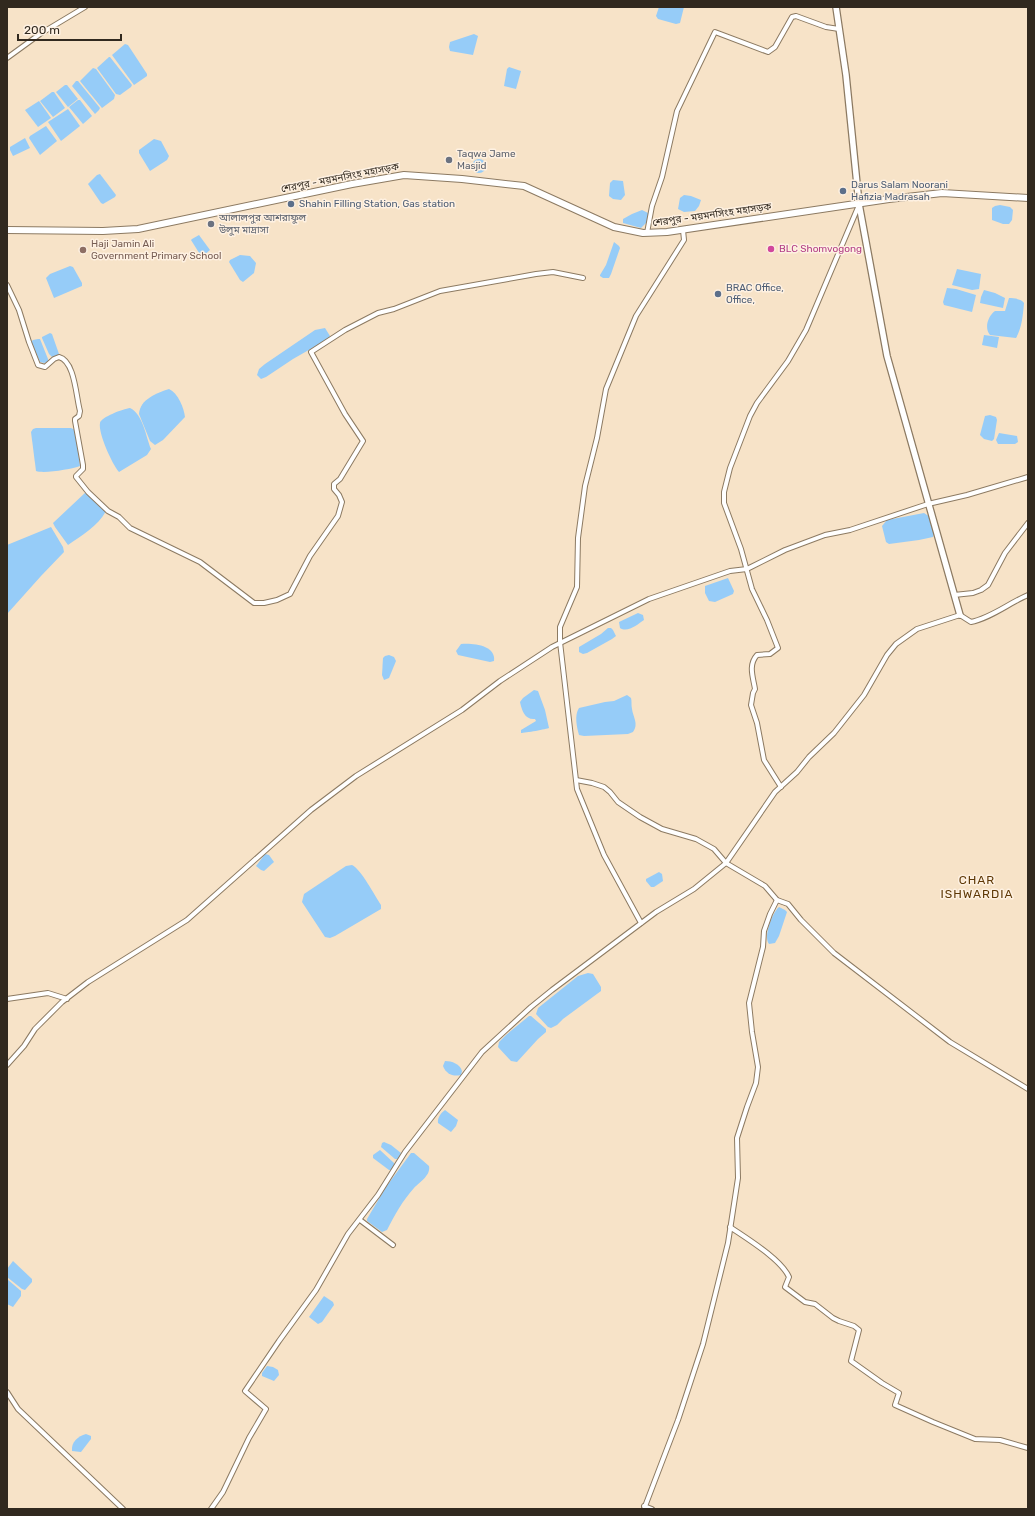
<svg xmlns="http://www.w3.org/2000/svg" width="1035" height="1516" viewBox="0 0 1035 1516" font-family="Rubik,'Noto Sans Bengali',sans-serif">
<rect width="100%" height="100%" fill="#f7e3c8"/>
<g fill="#96ccf8">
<path d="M659,7h25l-4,16 -4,1 -18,-5 -2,-3z"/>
<path d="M474,34l4,2 -5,19 -23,-4 -1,-4 1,-5z"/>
<path d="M125,44l3,1 19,29v2l-13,9 -22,-30z"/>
<path d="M109,57h1l22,28 -1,2 -11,8 -4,-1 -19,-26z"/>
<path d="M509,67l12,4 -5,18 -12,-3 3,-17z"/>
<path d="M93,68l3,1 19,26 -1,4 -12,9 -22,-27z"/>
<path d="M76,81h2l22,27 -1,2 -4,4 -23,-28z"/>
<path d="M65,85h2l11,14 -10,8 -12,-15z"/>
<path d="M52,92h2l11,16 -12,9 -13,-16z"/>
<path d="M78,100h2l12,16 -9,8 -14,-17z"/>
<path d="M39,101l12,17 -13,9 -13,-17z"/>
<path d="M68,109l12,17 -19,15 -13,-19z"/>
<path d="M46,126l11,15 -17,14 -11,-17 1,-2z"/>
<path d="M25,138l5,10 -17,8 -3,-6v-3z"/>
<path d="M154,139l7,2 8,15 -2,4 -17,11 -11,-18v-3z"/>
<circle cx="479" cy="166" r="7"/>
<path d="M100,174l16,21 -1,2 -12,7 -2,-1 -13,-19 9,-9z"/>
<path d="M613,180l10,1 2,14 -4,5 -8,-1 -4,-3 1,-13z"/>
<path d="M684,195l7,1 10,4 -2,6 -4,5 -11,1 -6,-3 2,-11z"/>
<path d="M1000,205l10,2 3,3 -1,10 -3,4h-6l-11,-4v-12l3,-2z"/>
<path d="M642,210l6,3 1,2 -2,7 -6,6 -18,-5v-4l9,-5z"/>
<path d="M199,235l11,15 -7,6h-2l-10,-16 1,-1z"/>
<path d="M614,242l5,4 1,2 -9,26 -2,4h-6l-3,-2v-1l6,-10z"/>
<path d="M240,255l10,1 6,7 -2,10 -11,9 -3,-2 -11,-18 1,-2z"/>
<path d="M70,266l3,1 9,16v3l-28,12 -8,-20 4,-4z"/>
<path d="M957,269l24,5 -2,15 -7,1 -20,-5z"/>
<path d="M947,288l9,1 20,6 -4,17 -28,-7 -1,-3z"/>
<path d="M984,290l11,3 10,5 -2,10 -23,-5 1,-6z"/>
<path d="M1009,298c5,0 13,1 15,5 -1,11 -2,25 -8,35l-26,-3c-6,-7 -2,-19 5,-24h10z"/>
<path d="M325,328l5,8 -2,3 -35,20 -27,18 -5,2 -4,-4 2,-6 6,-5 50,-34z"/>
<path d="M50,333l2,1 7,20 -7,3 -3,-3 -7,-16v-1z"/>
<path d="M984,335l15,2 -2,11 -15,-3z"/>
<path d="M38,339h2l8,20v3l-4,1 -4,-1 -9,-20 2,-2z"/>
<path d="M169,389c9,4 15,19 16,28l-22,23 -8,5 -5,-4 -11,-27c1,-15 18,-21 30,-25z"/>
<path d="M130,408c13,6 16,29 21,41l-4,6 -28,17c-7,-8 -21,-39 -19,-49 1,-6 23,-14 30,-15z"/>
<path d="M990,415l6,2 1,3 -3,19 -2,2 -8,-2 -4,-4 5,-19z"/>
<path d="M36,428h35l4,2 5,36c-8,3 -36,8 -44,5l-5,-39 2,-3z"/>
<path d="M999,433l18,3 1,6 -3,2h-17l-2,-4z"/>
<path d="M86,492l20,19c-8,15 -25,25 -38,34l-13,-18 -2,-4z"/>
<path d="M924,513l6,4 4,16 -1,4 -14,3 -30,4 -3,-2 -4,-16 5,-6z"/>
<path d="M51,527l12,20 1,5 -23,24 -34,38v-69z"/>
<path d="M728,578l6,13 -1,3 -18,8 -6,-1 -4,-8v-7z"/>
<path d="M638,613l5,2 1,5c-6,4 -16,13 -24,8l-1,-6z"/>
<path d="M608,628h3l2,2 3,6 -4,3 -25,14 -4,1 -4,-2v-5l22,-13z"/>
<path d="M461,644c12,-1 35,1 33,17l-4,1 -32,-7 -2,-4z"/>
<path d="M389,655l5,2 2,4 -7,17 -5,2 -2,-5 1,-17 2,-2z"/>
<path d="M534,690l4,1 7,19 4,18c-2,1 -24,5 -28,5v-3l15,-9 -1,-2c-10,1 -13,-8 -15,-17l3,-4z"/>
<path d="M627,695l4,3c1,3 0,7 1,11 1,8 7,15 1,23l-5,2 -44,2 -5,-1c-2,-7 -5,-20 0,-27l26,-6 9,-1z"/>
<path d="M265,854l4,1 5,7 -10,9 -3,-1 -5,-4z"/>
<path d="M352,865c9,4 23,31 29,40v4l-46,27 -5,2 -5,-1 -23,-35 2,-8 42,-28z"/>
<path d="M659,872l3,2 1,7 -9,6h-3l-5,-6v-2z"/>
<path d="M779,907l6,3 2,2 -8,24 -4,7 -6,1c-6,-7 3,-31 10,-37z"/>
<path d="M588,973l5,1 8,13v4l-38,28 -6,6 -6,3 -3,-1 -12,-13 2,-6 40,-32z"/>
<path d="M529,1016h2l15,13v3l-8,7 -21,23 -6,-1 -13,-14 1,-5 7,-7z"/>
<path d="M445,1061c7,0 15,3 17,10l-1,4c-8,2 -15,-1 -18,-9z"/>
<path d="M445,1110l13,10 -2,6 -5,6 -13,-9c-1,-5 3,-10 7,-13z"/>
<path d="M384,1142l7,3 10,8 -3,6h-3l-14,-12 1,-4z"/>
<path d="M380,1150l14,13v4l-3,3h-2l-16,-12v-3z"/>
<path d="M411,1153h3l15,13c2,9 -9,16 -15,22 -11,12 -20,28 -27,42l-5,2 -15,-11v-2l19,-32z"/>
<path d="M13,1261l19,18v3l-7,8 -3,-1 -15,-12v-8z"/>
<path d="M7,1279l14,12v5l-8,11 -6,-3z"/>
<path d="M324,1296l9,6 1,3 -12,17 -4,2 -9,-7z"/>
<path d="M267,1366l6,1 5,3 1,5 -5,6 -12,-5v-3z"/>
<path d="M86,1434l5,2v3l-10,13 -9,-1c-1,-9 6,-15 14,-17z"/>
</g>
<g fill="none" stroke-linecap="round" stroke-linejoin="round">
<defs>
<g id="street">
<path d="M7,58l33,-24 45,-27"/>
<path d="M647,233l5,-27 10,-29 15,-66 38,-79 53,20 7,-5 17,-30 4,-1 30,11 13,2"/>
<path d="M7,285l12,25 10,32 9,23 7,2 9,-8 5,-2c16,4 17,40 21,54l-1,5 -4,3v2l8,44v4l-7,7v1l12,15 20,19 11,6 11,11 70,34 54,41h10l13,-3 13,-6 20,-38 28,-40 4,-14 -3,-7 -5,-6v-5l6,-5 23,-38 -18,-27 -34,-62 34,-22 33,-17 16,-4 46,-18 96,-17 17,-2 30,6"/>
<path d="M954,595l19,-2 8,-3 7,-5 17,-32 23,-30"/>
<path d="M576,780l16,3 12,4 6,5 8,10 22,15 22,12 34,10 18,10 12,14 39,23 12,14 11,4 13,16 33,33 116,89 78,47"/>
<path d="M781,787l-17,-27 -7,-37 -6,-18 2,-12 2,-4c-2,-12 -7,-24 2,-34l13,-1 8,-6 -11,-28 -15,-31 -11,-40 -17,-46v-11l6,-24 20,-52 7,-13 31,-42 18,-31 53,-125"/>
<path d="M641,923l-37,-68 -27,-66 -17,-147v-15l17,-40 1,-49 7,-52 12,-48 9,-49 30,-73 48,-76 -1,-10"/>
<path d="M7,999l41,-6 19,6"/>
<path d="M7,1065l17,-19 11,-17 27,-27 26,-20 99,-62 124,-110 45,-34 106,-66 38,-29 52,-34 97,-48 81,-28 17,-2 38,-19 40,-15 25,-5 78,-26 39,-9 61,-18"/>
<path d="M360,1220l33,25"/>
<path d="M730,1227c16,11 51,32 59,50l-4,10 20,15 10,2 18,14 6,3 15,5 5,4 -8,31 31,22 17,10 -4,12 38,17 42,17 25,1 28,8"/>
<path d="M7,1392l11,17 105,100"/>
<path d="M644,1506l8,3"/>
<path d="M211,1509l12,-17 26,-54 17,-29 -21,-18 34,-50 37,-51 32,-56 30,-39 27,-43 77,-100 49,-45 21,-17 104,-78 38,-23 32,-26 49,-71 22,-20 12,-15 25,-24 30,-38 23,-40 9,-11 21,-15 43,-14 11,7c20,-4 38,-19 57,-27"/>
<path d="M644,1509l34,-89 25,-76 25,-101 10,-65 -1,-40 10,-31 9,-24 2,-16 -6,-35 -3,-29 14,-56 1,-16 6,-17 7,-14"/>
</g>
<path id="secondary" d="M836,7l10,68 13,129 28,152 73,259"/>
<path id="primary" d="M7,230l96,1 35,-2 214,-45 52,-9 58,4 62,7 90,41 29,6 24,-1 222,-33 53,-6 86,5"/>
</defs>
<use href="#street" stroke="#8c7a62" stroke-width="6"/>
<use href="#secondary" stroke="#8c7a62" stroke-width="8"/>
<use href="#primary" stroke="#8c7a62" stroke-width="8"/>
<use href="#street" stroke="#fff" stroke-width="4"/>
<use href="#secondary" stroke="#fff" stroke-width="5.5"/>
<use href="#primary" stroke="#fff" stroke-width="6"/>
</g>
<g fill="#6b7280" stroke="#fef1e2" stroke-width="1.5">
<circle cx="449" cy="160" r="4"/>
<circle cx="211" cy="224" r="4"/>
</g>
<g fill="#5c6f8a" stroke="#fef1e2" stroke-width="1.5">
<circle cx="843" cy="191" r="4"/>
<circle cx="291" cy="204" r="4"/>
<circle cx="718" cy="294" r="4"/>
</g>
<circle fill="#d1479c" stroke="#fef1e2" stroke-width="1.5" cx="771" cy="249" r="4"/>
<circle fill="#8d6e63" stroke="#fef1e2" stroke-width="1.5" cx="83" cy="250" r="4"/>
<g text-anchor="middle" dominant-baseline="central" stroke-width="3" stroke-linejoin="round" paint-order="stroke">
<g font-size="10" fill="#5b616d" stroke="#fef1e2" text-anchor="start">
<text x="457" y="154">Taqwa Jame<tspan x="457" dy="12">Masjid</tspan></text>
<text x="219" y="218">আলালপুর আশরাফুল<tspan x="219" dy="12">উলুম মাদ্রাসা</tspan></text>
</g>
<g font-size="10" fill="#31291f" stroke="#fef1e2">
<text transform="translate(340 178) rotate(-11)">শেরপুর - ময়মনসিংহ মহাসড়ক</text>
<text transform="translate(712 215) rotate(-8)">শেরপুর - ময়মনসিংহ মহাসড়ক</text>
</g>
<g font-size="10" fill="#4e5e75" stroke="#fef1e2" text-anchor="start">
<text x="851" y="185">Darus Salam Noorani<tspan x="851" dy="12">Hafizia Madrasah</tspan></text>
<text x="299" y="204">Shahin Filling Station, Gas station</text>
<text x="726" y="288">BRAC Office,<tspan x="726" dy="12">Office,</tspan></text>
</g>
<g font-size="10" fill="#785e54" stroke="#fef1e2" text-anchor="start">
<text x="91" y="244">Haji Jamin Ali<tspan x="91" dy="12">Government Primary School</tspan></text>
</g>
<g font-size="10" fill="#b23c85" stroke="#fef1e2" text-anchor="start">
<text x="779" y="249">BLC Shomvogong</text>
</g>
<g font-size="12" letter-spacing="1" fill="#5e3806" stroke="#fef1e2">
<text x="977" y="880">CHAR<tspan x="977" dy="14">ISHWARDIA</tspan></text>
</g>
</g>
<rect width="1035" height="1516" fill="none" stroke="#31291f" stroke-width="16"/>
<path d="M18 34v6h103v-6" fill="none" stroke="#31291f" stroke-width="2"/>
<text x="24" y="34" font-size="12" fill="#31291f" stroke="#fef1e2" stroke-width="3" paint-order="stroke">200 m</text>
</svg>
